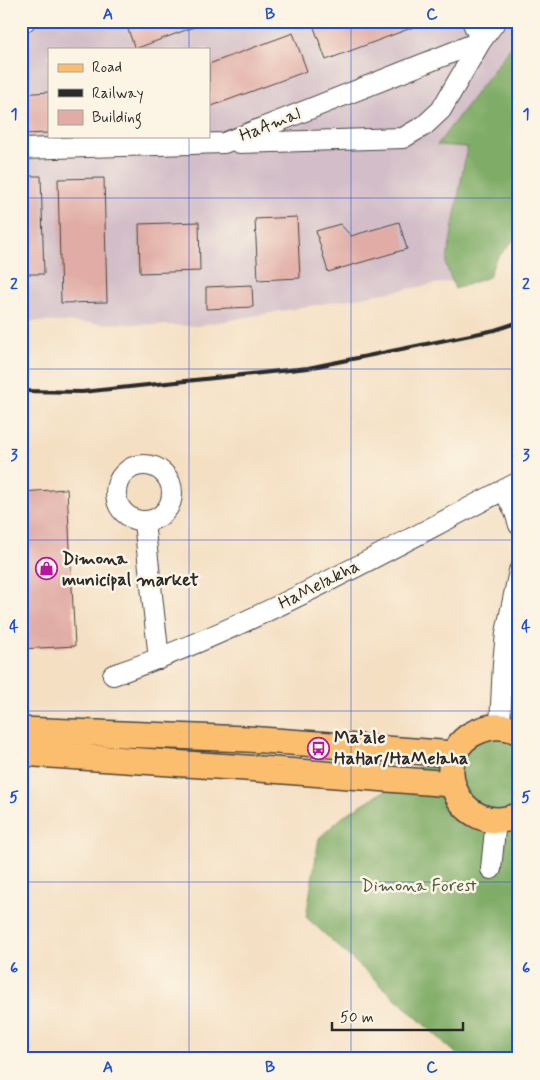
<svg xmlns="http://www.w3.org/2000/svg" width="540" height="1080" viewBox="0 0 540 1080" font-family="Mynerve,sans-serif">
<rect width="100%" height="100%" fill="#fcf5e5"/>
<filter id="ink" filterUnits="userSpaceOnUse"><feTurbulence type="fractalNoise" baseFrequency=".02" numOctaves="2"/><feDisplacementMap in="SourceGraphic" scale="10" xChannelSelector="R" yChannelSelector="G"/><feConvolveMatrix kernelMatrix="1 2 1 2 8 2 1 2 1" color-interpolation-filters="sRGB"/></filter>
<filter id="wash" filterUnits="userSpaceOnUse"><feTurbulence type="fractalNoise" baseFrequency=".0096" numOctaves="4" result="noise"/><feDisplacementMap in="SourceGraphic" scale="20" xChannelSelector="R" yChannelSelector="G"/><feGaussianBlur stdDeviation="1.12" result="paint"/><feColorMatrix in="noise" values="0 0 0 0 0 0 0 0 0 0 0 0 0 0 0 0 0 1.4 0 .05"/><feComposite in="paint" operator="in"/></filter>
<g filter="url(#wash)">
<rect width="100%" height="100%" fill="#f4dfc3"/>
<path fill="#d2bdc8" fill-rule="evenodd" d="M21,21h498v158l-49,99 -274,48 -175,-5zM49,49h160v87h-160z"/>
<g fill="#7fac66" stroke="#556c48">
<path d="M519,36v198l-24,27 -6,16 -34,12 -9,-24 21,-118 -30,-2z"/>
<path d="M519,725v334h-57l-156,-142 13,-79 27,-24 50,-30 35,-25z"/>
</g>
<g id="blocks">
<g fill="#e0aca5">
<path d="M125,21h85l-75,28z"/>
<path d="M314,21h103l2,4 -93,35 -14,-38z"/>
<path d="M293,33l14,38 -98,36v-43z"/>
<path d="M49,92v41l-26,1 -2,-40z"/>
<path d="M21,176h20l3,98h-23z"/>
<path d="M104,178l3,124 -46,1 -3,-124z"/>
<path d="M297,217l3,61 -42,2 -3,-61z"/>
<path d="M199,222l1,49 -60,2 -1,-49z"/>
<path d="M399,222l8,27 -79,23 -12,-41 24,-7 11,12z"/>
<path d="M252,285l1,22 -47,2v-22z"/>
<path d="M67,489l8,157 -54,3v-157z"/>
</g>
</g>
</g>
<g filter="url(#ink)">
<use href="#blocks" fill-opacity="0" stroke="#494642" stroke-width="1"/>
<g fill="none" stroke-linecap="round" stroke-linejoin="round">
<defs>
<g id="minor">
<path d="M21,23l4,-2"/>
<path d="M239,143l164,-5 22,-13 16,-15 40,-69 -9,-20"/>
<path d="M21,149l203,-6 257,-102 15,-20"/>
<circle cx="144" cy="493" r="28"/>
<path d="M504,490l11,22 4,13"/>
<path d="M144,522l15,137"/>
<path d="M113,675c142,-49 273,-125 406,-193"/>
<path d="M500,726l3,-63 3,-30 13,-62"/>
<path d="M491,869l5,-49"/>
</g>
<g id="major">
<path d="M21,730l226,9 208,15"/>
<path d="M519,732c-12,-6 -25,-7 -38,-2 -59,21 -23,112 38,85"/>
<path d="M21,753l225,15 206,16"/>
</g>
</defs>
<use href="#minor" stroke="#494642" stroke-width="22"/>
<use href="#major" stroke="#494642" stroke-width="28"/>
<use href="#minor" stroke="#fff" stroke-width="20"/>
<use href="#major" stroke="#fbbe6e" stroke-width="25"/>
<path stroke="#2b2b2b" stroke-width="4" d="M21,391l61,1 226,-24 187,-38 24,-8"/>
</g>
</g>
<path fill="none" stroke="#1d4ed8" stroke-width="1" stroke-opacity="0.55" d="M189,21v28M351,21v1038M189,136v923M21,198h498M21,369h498M21,540h498M21,711h498M21,882h498"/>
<defs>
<symbol id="shop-ring" viewBox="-11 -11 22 22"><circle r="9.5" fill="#fcf5e5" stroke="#b5179e" stroke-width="1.5"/><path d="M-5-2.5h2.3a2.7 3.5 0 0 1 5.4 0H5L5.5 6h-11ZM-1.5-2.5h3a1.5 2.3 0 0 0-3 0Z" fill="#b5179e"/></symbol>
<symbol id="bus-ring" viewBox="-11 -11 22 22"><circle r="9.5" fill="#fcf5e5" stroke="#b5179e" stroke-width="1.5"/><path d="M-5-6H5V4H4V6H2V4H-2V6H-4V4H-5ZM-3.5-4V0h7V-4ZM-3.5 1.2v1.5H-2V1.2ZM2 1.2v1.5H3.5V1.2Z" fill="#b5179e"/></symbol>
</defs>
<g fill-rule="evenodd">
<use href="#shop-ring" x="34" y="556" width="25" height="25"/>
<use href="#bus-ring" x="306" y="736" width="25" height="25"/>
</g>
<g text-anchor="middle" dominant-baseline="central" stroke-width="5" stroke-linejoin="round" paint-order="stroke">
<g font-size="18" fill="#2b2b2b" stroke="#fcf5e5">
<text transform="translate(270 125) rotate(-22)">HaAmal</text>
<text transform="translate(319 585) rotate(-27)">HaMelakha</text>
</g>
<g font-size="18" font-weight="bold" fill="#2b2b2b" stroke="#fcf5e5" text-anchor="start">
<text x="62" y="559">Dimona<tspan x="62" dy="21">municipal market</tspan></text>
<text x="334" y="738">Ma’ale<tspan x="334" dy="21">HaHar/HaMelaha</tspan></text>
</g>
<g font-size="18" fill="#4e5a41" stroke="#fcf5e5">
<text x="419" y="886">Dimona Forest</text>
</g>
</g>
<rect width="540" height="1080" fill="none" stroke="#fcf5e5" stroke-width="55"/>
<rect x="48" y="48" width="162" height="90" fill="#fcf5e5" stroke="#a8a49b"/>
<rect x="58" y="64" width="25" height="8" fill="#fbbe6e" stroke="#a8a49b"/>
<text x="92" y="72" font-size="15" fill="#2b2b2b">Road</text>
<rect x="58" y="89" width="25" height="8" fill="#2b2b2b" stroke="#a8a49b"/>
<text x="92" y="98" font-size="15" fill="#2b2b2b">Railway</text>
<rect x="58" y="110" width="25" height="15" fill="#e0aca5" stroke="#a8a49b"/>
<text x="92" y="122" font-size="15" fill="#2b2b2b">Building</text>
<path d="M332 1022v8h131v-8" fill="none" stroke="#2b2b2b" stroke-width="2.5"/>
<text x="340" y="1022" font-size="15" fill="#2b2b2b" stroke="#fcf5e5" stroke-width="4" paint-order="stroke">50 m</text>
<rect x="28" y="28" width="484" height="1024" fill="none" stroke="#1d4ed8" stroke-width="2"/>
<g font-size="16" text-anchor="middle" font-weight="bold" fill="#1d4ed8">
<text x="108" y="19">A</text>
<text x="270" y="19">B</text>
<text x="432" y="19">C</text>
<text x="14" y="119">1</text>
<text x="526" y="119">1</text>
<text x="14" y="289">2</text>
<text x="526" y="289">2</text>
<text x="14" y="460">3</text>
<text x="526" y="460">3</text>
<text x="14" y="631">4</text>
<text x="526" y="631">4</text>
<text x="14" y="802">5</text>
<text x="526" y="802">5</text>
<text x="14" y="973">6</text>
<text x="526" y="973">6</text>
<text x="108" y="1072">A</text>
<text x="270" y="1072">B</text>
<text x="432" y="1072">C</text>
</g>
</svg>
